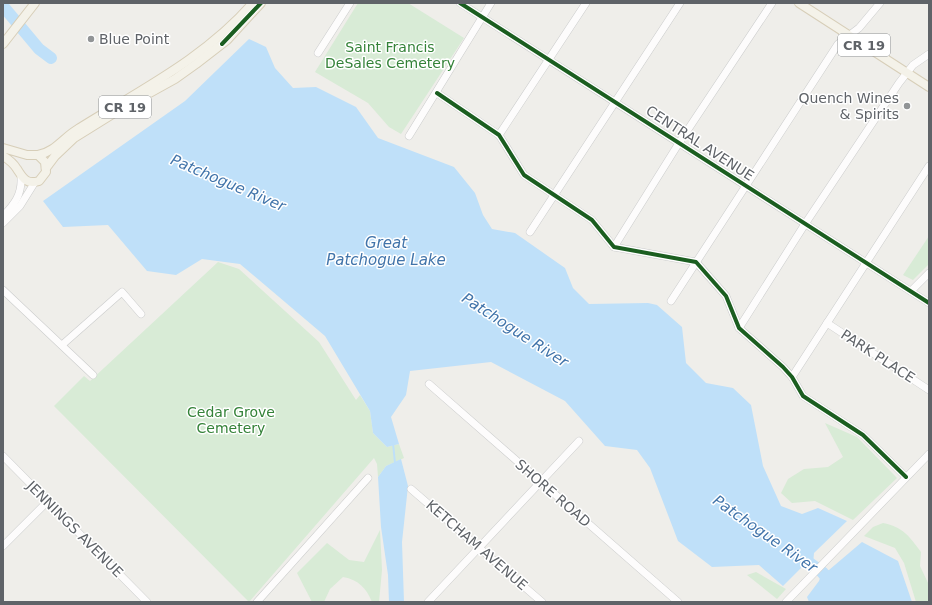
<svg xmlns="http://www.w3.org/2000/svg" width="932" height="605" viewBox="0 0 932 605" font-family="'DejaVu Sans',sans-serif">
<rect width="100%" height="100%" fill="#efeeea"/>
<g fill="#d8ebd6">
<path d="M358,3h50l56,35 -63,96 -12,-7 -21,-24 -53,-31z"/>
<path d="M929,236v28l-16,16 -10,-5z"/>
<path d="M218,262l21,7 80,73 37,58 4,-5 10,16 3,22 14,14 12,-3 5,14 -18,8 -8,11 -1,-13 -3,-6 -125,144 -195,-196 30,-30 6,5z"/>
<path d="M825,423l32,14 40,41 -44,42 -38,-19 -23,2 -11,-10 7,-14 16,-10 24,-2 15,-10z"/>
<path d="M883,523c20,4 26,13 38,29l-1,14 9,19v17h-13l-12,-39 -9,-15 -31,-12 9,-9z"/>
<path d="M380,530l2,40 -3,32h-7c-6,-14 -13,-22 -29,-25l-13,12 -6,13h-12l-15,-29 30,-30 22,17 15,2z"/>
<path d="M756,572l30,17 -9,10 -30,-24z"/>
</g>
<g fill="#bfe0f9">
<path d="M249,39l17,8 9,21 18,20 23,-1 40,20 22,31 76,29 21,26 8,22 9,14 23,4 50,35 8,20 16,16 59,-1 9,2 25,22 4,36 20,20 27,5 18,17 12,61 18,40 21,8 16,-6 29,13 -33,32 -1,11 -10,2 -20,20 -24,-21 -47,2 -34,-26 -28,-73 -13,-18 -32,-4 -40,-45 -74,-39 -81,9 -4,24 -15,22 8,27 -12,3 -14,-14 -3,-22 -45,-75 -85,-72 -38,-5 -26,16 -29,-4 -39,-46 -45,2 -20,-26 142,-100z"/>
<path d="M401,459l7,27 -6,56 2,60h-15l-1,-27 -7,-48 -3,-50 8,-11z"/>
<path d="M862,542l36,19 14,41h-103l-2,-5 12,-16 3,-9 7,-2z"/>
</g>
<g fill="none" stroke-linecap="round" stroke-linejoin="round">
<path stroke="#bfe0f9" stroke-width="2" d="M393,443l2,20"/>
<g stroke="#bfe0f9" stroke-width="12">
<path d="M3,6l36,43 12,9"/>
<path d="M800,556l22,16 26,30"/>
</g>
<defs>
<g id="minor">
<path d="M460,3l469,300"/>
<path d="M318,53l32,-50"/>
<path d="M437,93l62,42 25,40 68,45 22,27 82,15 30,34 13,32 44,39 9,10 11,19 60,39 43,42"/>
<path d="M499,135l87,-132"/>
<path d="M409,136l82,-133"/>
<path d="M3,216c12,-12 19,-22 18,-39"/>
<path d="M3,223l17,-17 15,-24"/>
<path d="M530,232l150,-229"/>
<path d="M614,247l65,-104 93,-140"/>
<path d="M3,290l90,85"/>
<path d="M911,291l18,-18"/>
<path d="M671,301l167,-257 21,-16 21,-25"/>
<path d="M827,323l102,67"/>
<path d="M739,328l66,-104 94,-141 14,-18 16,-11"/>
<path d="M62,345l60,-53 19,22"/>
<path d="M792,377l137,-211"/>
<path d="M429,384l249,218"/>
<path d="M3,456l144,146"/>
<path d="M411,489l131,113"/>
<path d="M3,546l45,-45"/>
<path d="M257,602l111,-124"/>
<path d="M428,602l151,-161"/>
<path d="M786,602l143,-148"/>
</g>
<g id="major">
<path d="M799,3l130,84"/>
<path d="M3,44l32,-41"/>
<path d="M3,148l24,7h11l7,7 1,10 -7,9c-13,4 -16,-3 -22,-12 -3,-5 -9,-10 -14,-13"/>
<path d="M38,155c17,-3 26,-18 40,-26 62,-39 126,-70 175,-126"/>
<path d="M46,168l9,-12 19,-18 45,-28 56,-31 21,-15 31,-24 34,-37"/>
</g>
</defs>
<use href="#minor" stroke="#cbcccc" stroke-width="8"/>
<use href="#major" stroke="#d7ceb8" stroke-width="10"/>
<use href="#minor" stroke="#fdfcfc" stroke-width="7"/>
<use href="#major" stroke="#f4f2e9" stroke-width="8"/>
<defs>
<g id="cycleway">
<path d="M460,3l469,300"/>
<path d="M222,44l39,-41"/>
<path d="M437,93l62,42 25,40 68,45 22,27 82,15 30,34 13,32 44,39 9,10 11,19 60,39 43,42"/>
</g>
</defs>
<use href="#cycleway" stroke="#fff" stroke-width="6"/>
<use href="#cycleway" stroke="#1b5e20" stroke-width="4"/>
</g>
<g fill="#919496" stroke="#fff" stroke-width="1.5">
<circle cx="91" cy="39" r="4"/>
<circle cx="907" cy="106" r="4"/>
</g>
<g text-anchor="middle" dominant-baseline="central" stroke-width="3" stroke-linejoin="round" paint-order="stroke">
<g fill="#fff" stroke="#8f9295" stroke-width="1">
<rect x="838" y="34" width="52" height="22" rx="3"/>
<rect x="99" y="96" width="52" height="22" rx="3"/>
</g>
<g font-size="13" font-weight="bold" fill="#5f6368">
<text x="864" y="45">CR 19</text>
<text x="125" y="107">CR 19</text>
</g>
<g font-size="14" fill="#5f6368" stroke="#fff" text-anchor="start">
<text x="99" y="39">Blue Point</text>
<text x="899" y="98" text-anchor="end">Quench Wines<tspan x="899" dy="16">&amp; Spirits</tspan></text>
</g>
<g font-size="14" fill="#348238" stroke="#fff">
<text x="390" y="47">Saint Francis<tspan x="390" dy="16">DeSales Cemetery</tspan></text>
<text x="231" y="412">Cedar Grove<tspan x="231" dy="16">Cemetery</tspan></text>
</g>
<g font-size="14" fill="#5f6368" stroke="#fff">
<text transform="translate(700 143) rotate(33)">CENTRAL AVENUE</text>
<text transform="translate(878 356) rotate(33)">PARK PLACE</text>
<text transform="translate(553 493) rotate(41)">SHORE ROAD</text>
<text transform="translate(75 529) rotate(45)">JENNINGS AVENUE</text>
<text transform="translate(477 545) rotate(41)">KETCHAM AVENUE</text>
</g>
<g font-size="15" font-style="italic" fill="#4174aa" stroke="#fff">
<text transform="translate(228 183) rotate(23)">Patchogue River</text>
<text x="386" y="243">Great<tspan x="386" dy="17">Patchogue Lake</tspan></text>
<text transform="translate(515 330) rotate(33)">Patchogue River</text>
<text transform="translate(765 534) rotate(35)">Patchogue River</text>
</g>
</g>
<rect width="932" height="605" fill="none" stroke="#5f6368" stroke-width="8"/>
</svg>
